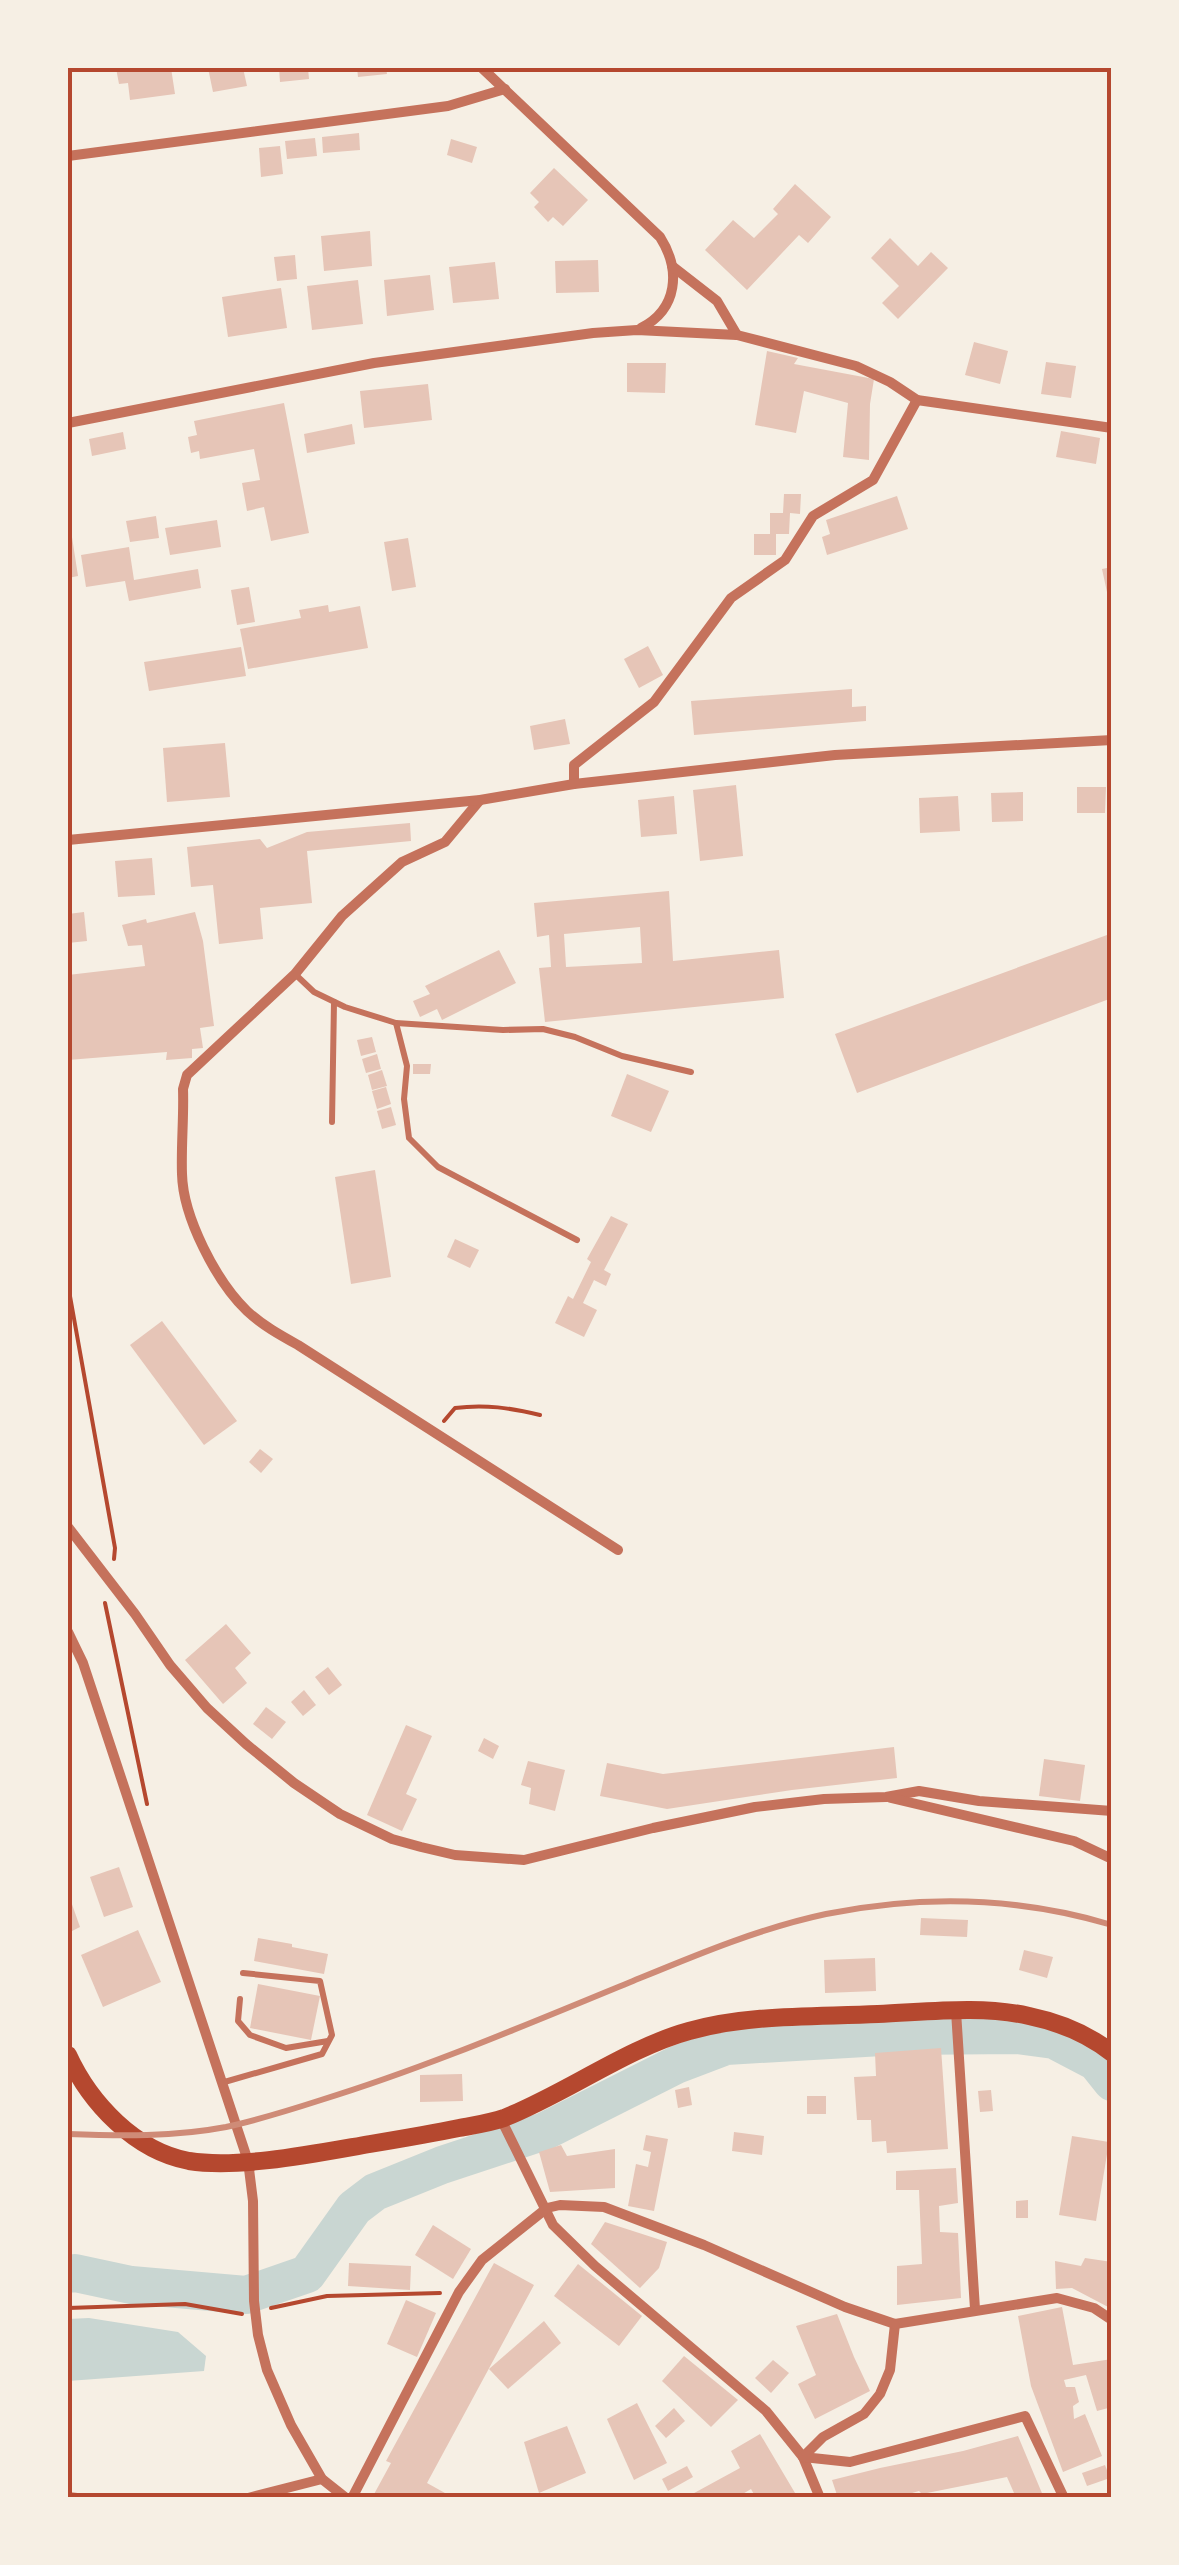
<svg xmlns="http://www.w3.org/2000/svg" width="1179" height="2565" viewBox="0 0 1179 2565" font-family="'Archivo Narrow',sans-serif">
<rect width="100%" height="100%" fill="#f6efe4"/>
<path fill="#c9d6d2" d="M89,2318l89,14 28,24 -2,15 -136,10v-62z"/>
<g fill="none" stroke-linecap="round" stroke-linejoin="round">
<path stroke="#c9d6d2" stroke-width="38" d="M68,2274l7,-1 56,12 115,10 61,-21 47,-66 21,-16 67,-27 103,-34 131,-66 50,-19 173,-10 118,-1 37,5 42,22 16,20"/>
</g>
<g fill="#e6c5b7" fill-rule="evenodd">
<path d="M116,68h55l4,26 -45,6 -2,-17 -9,1z"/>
<path d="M208,68h35l4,18 -34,6z"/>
<path d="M279,68h29l1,11 -29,3z"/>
<path d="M357,68h29l1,6 -29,3z"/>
<path d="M359,133l1,17 -37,3 -1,-16z"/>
<path d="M315,138l2,18 -30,3 -2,-18z"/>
<path d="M451,139l26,8 -5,16 -25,-8z"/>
<path d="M280,146l3,28 -22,3 -2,-29z"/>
<path d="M554,168l34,32 -25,26 -10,-9 -5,5 -14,-15 5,-5 -9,-9z"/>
<path d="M795,184l36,33 -23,26 -9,-8 -52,55 -42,-40 28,-30 21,18 24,-24 -5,-5z"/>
<path d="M370,231l2,35 -48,5 -3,-35z"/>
<path d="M890,238l28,28 13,-14 17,16 -50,51 -16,-16 17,-17 -28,-28z"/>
<path d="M295,255l2,24 -20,2 -3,-24z"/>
<path d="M598,260l1,32 -43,1 -1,-32z"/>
<path d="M495,262l4,37 -46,4 -4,-36z"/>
<path d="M430,275l4,35 -47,6 -3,-36z"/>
<path d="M358,280l5,44 -51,6 -5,-44z"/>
<path d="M281,288l6,40 -59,9 -6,-40z"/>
<path d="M974,342l34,9 -8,33 -35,-9z"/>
<path d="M767,351l31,7 -4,6 80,15 -4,25 -1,56 -26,-3 5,-54 -44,-12 -8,42 -41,-8z"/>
<path d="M1046,362l30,4 -5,32 -30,-4z"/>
<path d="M627,363h39l-1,30 -38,-1z"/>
<path d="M428,384l4,36 -68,8 -4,-37z"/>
<path d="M284,403l25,130 -38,8 -7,-34 -17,4 -5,-28 18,-3 -6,-31 -54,10 -1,-8 -8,2 -3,-16 9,-2 -3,-14z"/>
<path d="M352,424l3,20 -48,9 -3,-19z"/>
<path d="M1061,431l39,7 -4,26 -40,-7z"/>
<path d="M123,432l3,17 -34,7 -3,-17z"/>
<path d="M784,494h17l-1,20 -10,-1 -1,21h-13v21h-22v-21h16v-21h13z"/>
<path d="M897,496l11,33 -81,26 -5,-18 8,-3 -4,-14z"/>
<path d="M156,516l3,22 -29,4 -4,-21z"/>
<path d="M217,520l4,27 -51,8 -5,-27z"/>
<path d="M72,537l6,39 -10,2v-40z"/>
<path d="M408,538l8,49 -24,4 -8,-49z"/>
<path d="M129,547l5,33 64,-11 3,19 -72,13 -4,-20 -39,6 -5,-32z"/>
<path d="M1112,567v39h-2l-8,-37z"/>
<path d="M249,587l6,35 -18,3 -6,-35z"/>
<path d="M328,605l1,7 31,-6 8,42 -120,21 -8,-40 61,-11 -2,-8z"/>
<path d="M648,646l15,29 -24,13 -15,-29z"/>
<path d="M241,647l5,29 -97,15 -5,-29z"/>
<path d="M852,689v18l14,-1v15l-172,14 -3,-34z"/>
<path d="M565,719l5,25 -36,6 -4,-24z"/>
<path d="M225,743l5,54 -63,5 -4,-54z"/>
<path d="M736,785l7,71 -43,5 -7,-71z"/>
<path d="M1077,787h29l-1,26h-28z"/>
<path d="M1023,792v29l-31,1 -1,-29z"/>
<path d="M674,796l3,38 -36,3 -3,-37z"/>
<path d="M958,796l2,35 -40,2 -1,-35z"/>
<path d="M410,823l1,18 -104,10 5,52 -52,5 3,31 -44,5 -6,-59 -22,2 -4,-40 73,-8 7,9 40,-16z"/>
<path d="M152,858l3,37 -37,2 -3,-36z"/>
<path d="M669,891l4,70 106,-11 5,48 -239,24 -6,-54 12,-1 -2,-32 -12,2 -3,-34zM640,927l2,36 -76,4 -2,-33z"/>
<path d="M84,912l3,29 -19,2v-29z"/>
<path d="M195,912l8,29 11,85 -14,2 3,20 -11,1v9l-26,2 1,-8 -99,8v-85l77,-9 -3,-21 -14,1 -6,-21 24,-6 1,4z"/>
<path d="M1107,935l5,12v51l-255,95 -22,-59z"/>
<path d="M499,950l17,33 -74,37 -5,-11 -17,8 -7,-16 17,-7 -5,-8z"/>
<path d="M372,1037l4,15 -15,4 -4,-16z"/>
<path d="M377,1054l4,15 -15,4 -4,-14z"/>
<path d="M413,1064h18l-1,10h-17z"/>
<path d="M382,1070l5,16 -15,4 -4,-15z"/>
<path d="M627,1074l42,17 -18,41 -40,-16z"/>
<path d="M386,1087l5,17 -14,5 -5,-18z"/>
<path d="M391,1107l5,18 -14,4 -5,-18z"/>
<path d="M375,1170l16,107 -40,7 -16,-107z"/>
<path d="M611,1216l17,8 -24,46 7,4 -5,12 -12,-6 -11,23 14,7 -13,27 -29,-14 13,-27 5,3 18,-37 -4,-3z"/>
<path d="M455,1239l24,11 -9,18 -23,-11z"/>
<path d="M162,1321l75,100 -33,24 -74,-100z"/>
<path d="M260,1449l13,10 -12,14 -12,-11z"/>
<path d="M226,1624l25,29 -16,15 12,15 -24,21 -38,-44z"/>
<path d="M328,1667l14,18 -13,10 -14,-18z"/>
<path d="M304,1690l12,15 -13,11 -12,-14z"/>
<path d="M266,1707l20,15 -14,17 -19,-15z"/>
<path d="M406,1725l26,11 -26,58 11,5 -15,32 -35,-16z"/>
<path d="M484,1738l15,8 -6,13 -15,-8z"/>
<path d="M894,1747l3,31 -105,12 -125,19 -67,-13 7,-33 56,11z"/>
<path d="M1044,1759l41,6 -5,36 -41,-5z"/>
<path d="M528,1761l37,9 -10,41 -26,-7 2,-16 -10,-3z"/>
<path d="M119,1867l14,40 -29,10 -14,-40z"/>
<path d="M68,1893l12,34 -12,6z"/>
<path d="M921,1918l47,2 -1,17 -47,-2z"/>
<path d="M138,1930l23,52 -58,25 -22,-52z"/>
<path d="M258,1938l34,6v3l36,7 -4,20 -70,-13z"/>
<path d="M1024,1950l29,7 -6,21 -28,-8z"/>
<path d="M875,1958l1,33 -51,2 -1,-33z"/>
<path d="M258,1984l62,12 -9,44 -61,-12z"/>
<path d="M941,2048l7,101 -61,4 -1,-12 -14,1 -1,-22h-14l-3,-43 22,-1 -1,-23z"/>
<path d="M462,2074l1,27 -43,1v-27z"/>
<path d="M689,2087l3,18 -14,3 -3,-18z"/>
<path d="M991,2090l2,21 -13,1 -2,-21z"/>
<rect x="807" y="2096" width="19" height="18"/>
<path d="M734,2132l30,4 -2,19 -30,-4z"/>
<path d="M646,2135l22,4 -14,72 -26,-5 8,-42 12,3 3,-15 -8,-2z"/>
<path d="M1072,2136l37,6 -13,79 -37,-6z"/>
<path d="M561,2145l6,11 48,-7v39l-65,4 -11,-40z"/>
<path d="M956,2168l2,35 -19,3 1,26 18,1 3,65 -64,7v-39l25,-2 -3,-74h-23v-19z"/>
<path d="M1028,2200v18h-12v-17z"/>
<path d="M605,2222l62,20 -8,26 -19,20 -49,-44z"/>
<path d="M433,2225l38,24 -18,30 -38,-24z"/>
<path d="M1085,2258l27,4 -2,46 -38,-20 -16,1 -1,-28 26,5z"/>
<path d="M349,2263l62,3 -1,24 -62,-4z"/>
<path d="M494,2263l40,22 -107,198 18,10 -2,5h-67l-3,-2 18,-33 -5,-2z"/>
<path d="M578,2264l64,52 -23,30 -65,-50z"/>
<path d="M406,2300l30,13 -19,44 -30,-13z"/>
<path d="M1062,2307l11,58 39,-6v48l-15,4 -11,-36 -22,5 2,7h9l4,15 -6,4 1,13 11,-5 17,42 -39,16 -32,-86 -13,-70z"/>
<path d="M837,2314l17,43 16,34 -55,28 -17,-35 18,-9 -20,-49z"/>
<path d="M544,2321l17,22 -53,46 -19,-20z"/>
<path d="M684,2356l54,44 -27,27 -49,-46z"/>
<path d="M773,2360l16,13 -18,20 -16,-15z"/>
<path d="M637,2403l30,60 -33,17 -27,-61z"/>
<path d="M674,2408l11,13 -19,17 -11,-12z"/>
<path d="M567,2426l19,47 -47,20 -15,-51z"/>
<path d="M760,2434l38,64h-42l-5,-9 -15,9h-51l55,-30 -9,-17z"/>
<path d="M1018,2436l26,62h-38l8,-5 -7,-16 -85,17 -3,-3 -24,7h-57l-6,-18 48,-12 83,-17z"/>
<path d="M1105,2465l5,13 -23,8 -5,-13z"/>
<path d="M687,2466l6,11 -25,14 -6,-12z"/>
</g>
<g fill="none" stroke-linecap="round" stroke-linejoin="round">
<g stroke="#b5482f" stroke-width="4">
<path d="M68,1285l47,263 -1,11"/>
<path d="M444,1421l11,-13c30,-4 56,0 85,7"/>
<path d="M105,1603l42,201"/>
<path d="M68,2308l117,-4 57,10"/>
<path d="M271,2308l56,-12 113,-3"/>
</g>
<g stroke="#c5725c" stroke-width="6">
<path d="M296,975l18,17 31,15 51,16 11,43 -3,33 5,39 29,29 139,73"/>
<path d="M396,1023l107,7 40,-1 32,8 47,19 69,16"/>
<path d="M332,1122l2,-120"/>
<path d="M240,1999l-2,22 12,14 36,13 42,-7"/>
<path d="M221,2083l101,-29 10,-19 -12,-54 -77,-8"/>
</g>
<g stroke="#c5725c" stroke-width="10">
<path d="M482,68l178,169c21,33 18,72 -19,91"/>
<path d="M68,156l380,-50 57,-17"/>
<path d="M672,266l45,35 20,34"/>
<path d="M68,423l306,-60 219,-30 44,-3 100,5 119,31 34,16 27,18 195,28"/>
<path d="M574,784v-19l80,-63 77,-104 54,-38 28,-44 60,-36 44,-80"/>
<path d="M480,800l-35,42 -43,20 -60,54 -47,58 -108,101 -4,14c1,28 -2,56 -1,85 1,43 34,107 65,137 15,14 33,24 51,34l320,205"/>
<path d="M68,840l412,-40 94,-16 261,-29 277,-15"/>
<path d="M68,1527l67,87 35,51 37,43 39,36 48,39 46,31 52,25 29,8 34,8 69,5 129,-32 102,-21 69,-8 62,-2 33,-6 60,10 133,10"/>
<path d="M68,1632l15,31 165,498 5,40 1,100 4,34 9,35 24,55 31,54 24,19"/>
<path d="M891,1798l183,43 38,18"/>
<path d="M956,2011l19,298"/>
<path d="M501,2119l52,106 42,41 171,145 37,46 17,41"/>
<path d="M803,2457l47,5 175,-46 39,82"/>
<path d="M803,2457l20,-20 41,-23 16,-20 10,-24 5,-46"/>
<path d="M68,2497l9,1"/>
<path d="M248,2498l74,-19"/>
<path d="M352,2498l107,-206 23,-32 65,-52 13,-3 44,2 100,38 141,62 50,17 162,-26 37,10 18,12"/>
</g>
<path stroke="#b5482f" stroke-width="18" d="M68,2055c22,48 67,96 121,106 51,8 129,-8 181,-17 30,-5 60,-10 89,-16 15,-3 31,-5 45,-10 61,-24 123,-70 185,-87 60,-17 127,-14 189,-17 49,-2 103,-9 151,2 29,6 59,18 83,37"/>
<path stroke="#cf8b77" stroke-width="6" d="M68,2134c52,2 106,3 158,-7 32,-7 64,-17 95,-27 107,-33 209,-77 312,-119 63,-26 127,-53 193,-67 95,-19 193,-17 286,11"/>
</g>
<rect width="1179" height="2565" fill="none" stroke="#f6efe4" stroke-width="140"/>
<rect x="70" y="70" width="1039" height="2425" fill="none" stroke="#b5482f" stroke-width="4"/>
</svg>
